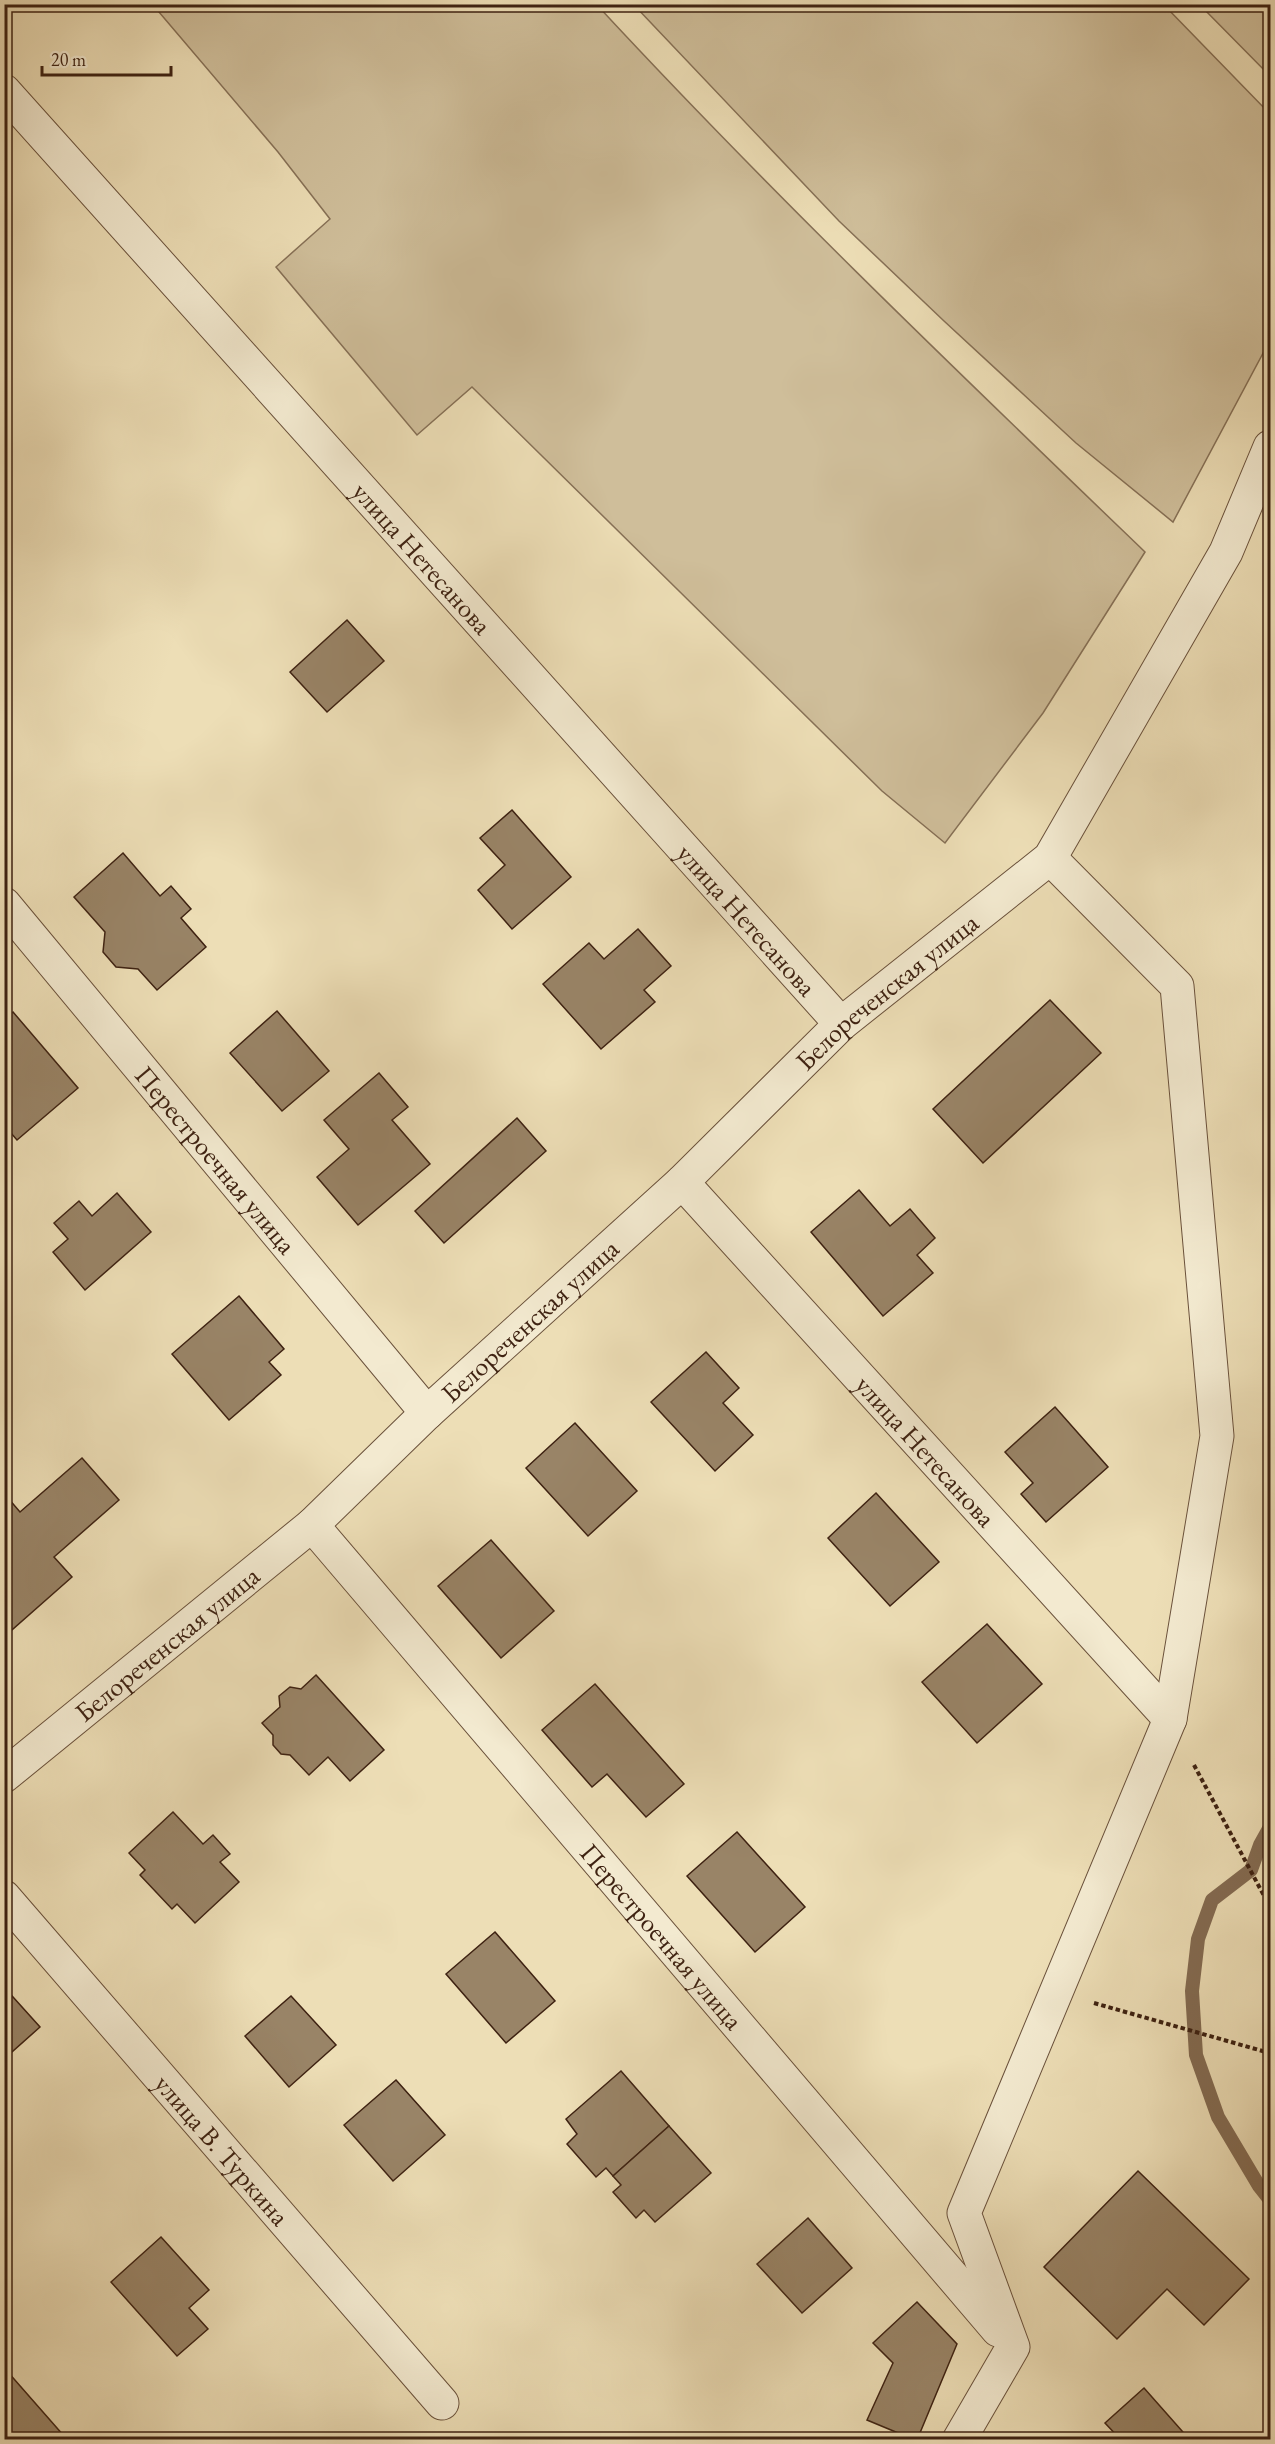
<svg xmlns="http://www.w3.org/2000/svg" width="1275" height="2444" viewBox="0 0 1275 2444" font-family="'EB Garamond',serif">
<rect width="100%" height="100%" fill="#eddeb6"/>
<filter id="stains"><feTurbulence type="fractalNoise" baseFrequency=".00333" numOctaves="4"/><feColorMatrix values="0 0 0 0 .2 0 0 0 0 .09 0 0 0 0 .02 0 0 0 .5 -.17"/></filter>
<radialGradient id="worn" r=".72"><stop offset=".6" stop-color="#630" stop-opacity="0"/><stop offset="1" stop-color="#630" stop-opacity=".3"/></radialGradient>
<g fill="#cfbe9a" stroke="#867056" stroke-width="1.5">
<path d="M153,5h444c175,189 362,368 548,547l-102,161 -98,130 -63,-52 -410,-404 -55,48 -141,-168 54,-48 -52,-67z"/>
<path d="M634,5h530l106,109v226l-97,182 -97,-79 -132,-122 -105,-100z"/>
<path d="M1200,5h70v71z"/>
</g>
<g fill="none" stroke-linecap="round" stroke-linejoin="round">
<path stroke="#846c53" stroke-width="14" d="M1270,1827l-10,18 -9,25 -39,30 -14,39 -6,52 4,64 22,62 41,69 11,14"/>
</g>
<g fill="#998467" stroke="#3e2212" stroke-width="1.5">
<path d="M347,620l37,41 -57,51 -37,-40z"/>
<path d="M512,810l59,67 -59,52 -34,-39 27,-25 -25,-27z"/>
<path d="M123,853l37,43 11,-10 20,23 -10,9 25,29 -49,43 -19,-21 -22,-2 -13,-15 2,-20 -31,-35z"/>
<path d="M638,929l33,37 -27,24 11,12 -54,47 -58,-65 46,-41 15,16z"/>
<path d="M1050,1000l51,53 -118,110 -50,-54z"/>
<path d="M277,1011l52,60 -47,40 -52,-58z"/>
<path d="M13,1012l65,76 -61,52 -13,-15v-106z"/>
<path d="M379,1073l29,34 -16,13 38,44 -72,61 -41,-48 32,-28 -25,-29z"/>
<path d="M517,1118l29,33 -102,92 -29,-32z"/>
<path d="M859,1190l31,36 20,-17 25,29 -18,17 16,18 -50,43 -72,-84z"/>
<path d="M117,1193l34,39 -66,58 -32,-38 15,-13 -14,-16 25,-22 13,15z"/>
<path d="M239,1296l45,53 -15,13 12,13 -52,45 -57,-66z"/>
<path d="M706,1352l33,36 -16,15 30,32 -38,36 -64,-69z"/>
<path d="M1055,1407l53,60 -62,55 -25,-28 12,-11 -28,-31z"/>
<path d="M575,1423l62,68 -49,45 -62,-68z"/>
<path d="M82,1458l37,42 -65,57 18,20 -67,59 -1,-135 4,-3 12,14z"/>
<path d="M876,1493l63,69 -49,44 -62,-68z"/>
<path d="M491,1540l63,71 -53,47 -63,-72z"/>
<path d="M987,1624l55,60 -65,59 -55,-61z"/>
<path d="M316,1675l68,75 -34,31 -22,-24 -19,18 -19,-20 -9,-1 -8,-9v-10l-11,-12 18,-16 -1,-11 11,-9 11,2z"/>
<path d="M595,1684l89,100 -38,33 -39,-43 -15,13 -50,-57z"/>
<path d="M173,1812l30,32 10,-9 17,19 -10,8 19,20 -44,41 -18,-19 -5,5 -32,-34 5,-5 -16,-17z"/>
<path d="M737,1832l68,75 -50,45 -68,-76z"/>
<path d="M495,1932l60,69 -49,42 -60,-69z"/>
<path d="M4,1987l36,40 -36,32z"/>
<path d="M291,1996l45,49 -47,42 -44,-51z"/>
<path d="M621,2071l48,55 -56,50 -7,-8 -10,9 -29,-33 10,-10 -11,-15z"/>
<path d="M396,2080l49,55 -52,46 -49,-56z"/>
<path d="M669,2126l42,47 -56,49 -11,-12 -8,8 -23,-26 8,-7 -8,-9z"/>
<path d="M1138,2171l111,108 -45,46 -37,-36 -50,50 -73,-72z"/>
<path d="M808,2218l44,50 -50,45 -45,-49z"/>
<path d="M161,2237l48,53 -20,18 19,21 -31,27 -66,-74z"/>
<path d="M917,2302l40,42 -40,96h-2l-48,-20 26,-57 -20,-20z"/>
<path d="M7,2371l57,65 -4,4h-56v-66z"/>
<path d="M1144,2388l46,52h-69l-16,-17z"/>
</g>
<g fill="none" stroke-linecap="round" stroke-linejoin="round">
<defs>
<g id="minor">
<path id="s1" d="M4,91l837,933"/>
<path id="s2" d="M4,904l423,509"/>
<path id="s3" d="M682,1182l488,537"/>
<path id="s4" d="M312,1525l686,805"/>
<path id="s5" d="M4,1776l308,-251 115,-112 255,-231 159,-158 209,-166 176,-306 44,-105"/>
<path id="s6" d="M4,1897l438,506"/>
<path d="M959,2440l54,-93 -49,-134 206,-494 47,-283 -40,-450 -127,-128"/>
</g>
</defs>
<use href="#minor" stroke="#6a513b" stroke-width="35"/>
<g stroke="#3e2212" stroke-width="4" stroke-dasharray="4.5 3" stroke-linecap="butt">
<path d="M1194,1765l76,142"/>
<path d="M1270,1993l-4,59 4,13"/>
<path d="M1094,2003l172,49"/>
</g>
<use href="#minor" stroke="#f3ead0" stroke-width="33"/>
</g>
<g text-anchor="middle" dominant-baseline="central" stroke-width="5" stroke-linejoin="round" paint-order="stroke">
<g font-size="27" fill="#3e2212" stroke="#f3ead0">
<text stroke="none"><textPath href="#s1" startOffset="627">улица Нетесанова</textPath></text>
<text stroke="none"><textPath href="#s1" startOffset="1113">улица Нетесанова</textPath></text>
<text stroke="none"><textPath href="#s5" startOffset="1182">Белореченская улица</textPath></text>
<text stroke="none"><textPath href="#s2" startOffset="332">Перестроечная улица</textPath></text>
<text stroke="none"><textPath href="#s5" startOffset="696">Белореченская улица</textPath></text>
<text stroke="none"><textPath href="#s3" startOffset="363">улица Нетесанова</textPath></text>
<text stroke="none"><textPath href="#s5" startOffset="210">Белореченская улица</textPath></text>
<text stroke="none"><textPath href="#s4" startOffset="540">Перестроечная улица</textPath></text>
<text stroke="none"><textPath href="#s6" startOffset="334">улица В. Туркина</textPath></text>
</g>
</g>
<rect width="1275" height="2444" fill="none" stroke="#eddeb6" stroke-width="24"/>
<rect x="6" y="6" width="1263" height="2432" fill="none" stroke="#3e2212" stroke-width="3"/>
<rect x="12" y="12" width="1251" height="2420" fill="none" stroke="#3e2212" stroke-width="1.5"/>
<path d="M42 66v9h129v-9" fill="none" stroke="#3e2212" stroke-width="3"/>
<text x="51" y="66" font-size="18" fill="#3e2212" stroke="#f3ead0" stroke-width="4.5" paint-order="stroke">20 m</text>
<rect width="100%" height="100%" filter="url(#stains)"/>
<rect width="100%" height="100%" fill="url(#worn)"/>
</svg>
